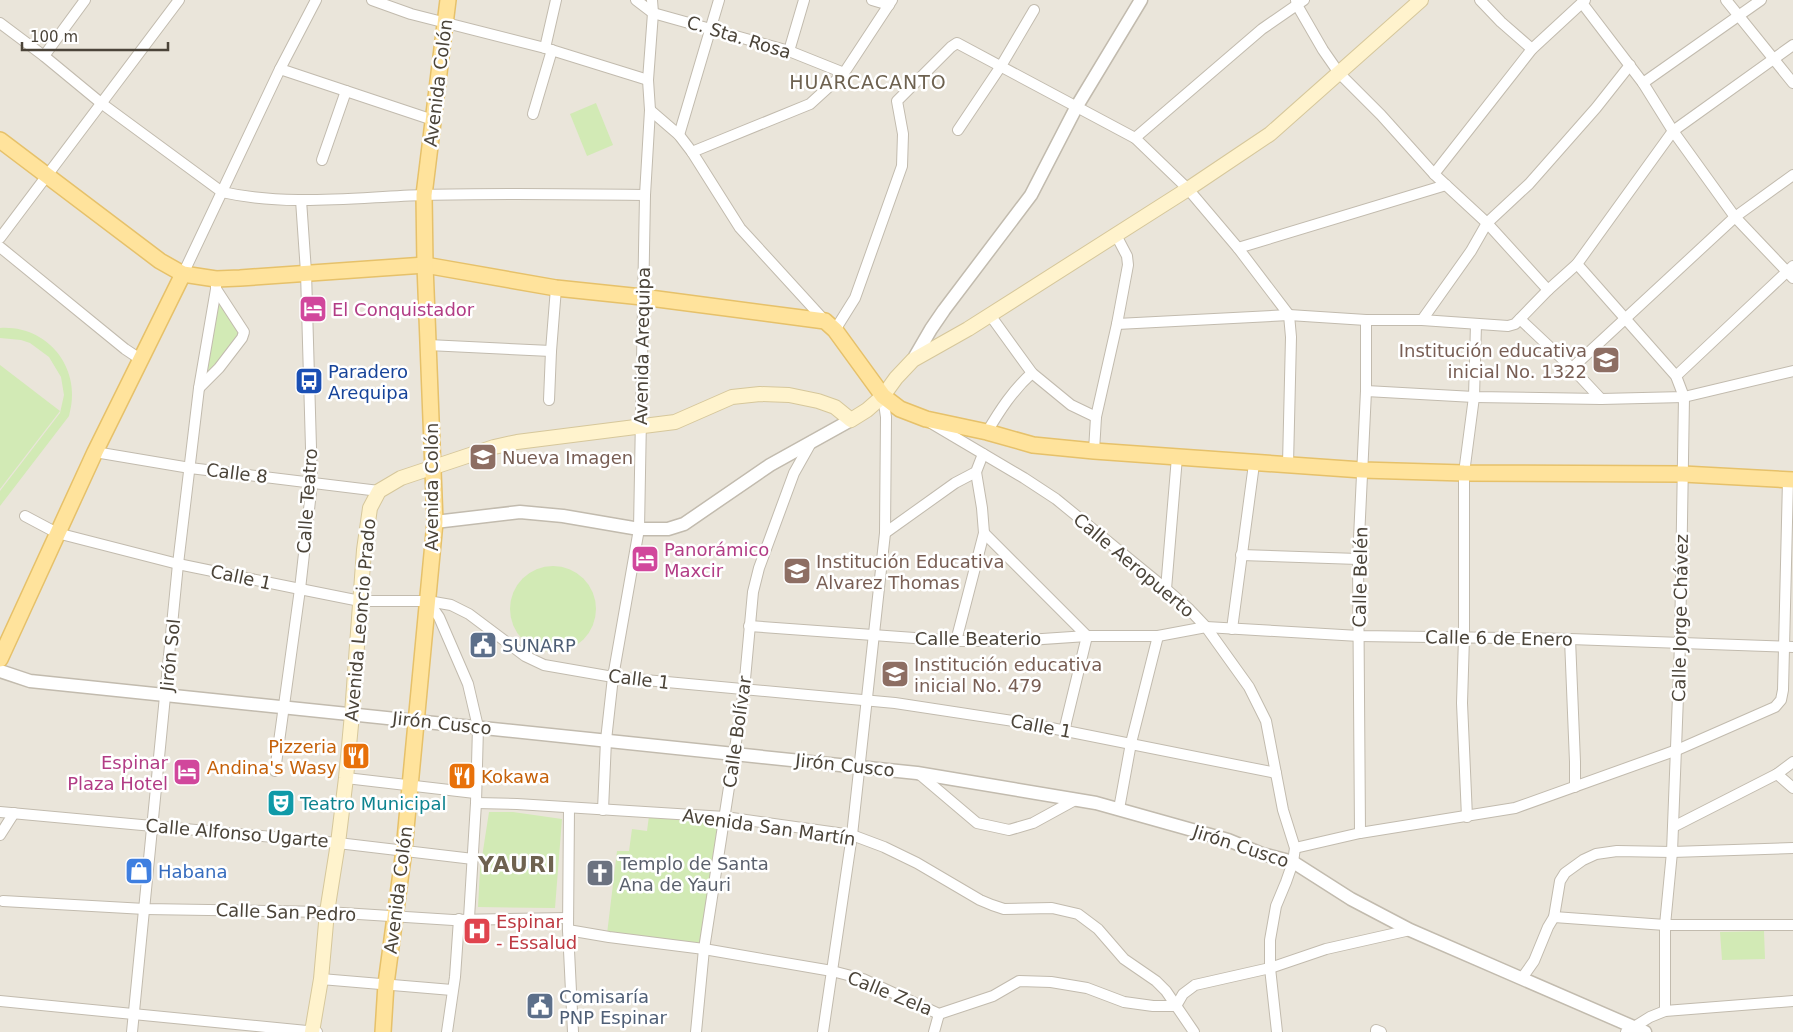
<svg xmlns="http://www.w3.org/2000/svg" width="1793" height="1032" viewBox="0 0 1793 1032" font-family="'DejaVu Sans',sans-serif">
<rect width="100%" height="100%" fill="#f6f3ec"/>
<rect fill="#eae5da" x="0" y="0" width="1793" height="1032"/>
<g fill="#d2eab5">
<path d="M596,103l17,42 -26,11 -17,-42z"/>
<path d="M219,300l23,32 -38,48z"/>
<path d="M0,328c49,-3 83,42 69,88l-69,90v-15l60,-78 4,-18 -3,-18 -12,-20 -19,-14 -9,-3 -21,-2z"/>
<path d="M0,365l60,46 -60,78z"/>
<circle cx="553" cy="609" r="43"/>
<path d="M489,812h24l49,7 -7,89 -77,-1 2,-37z"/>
<path d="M649,816l71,3 -18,126 -95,-11 10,-83h12l3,-22 15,2z"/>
<path d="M1764,931l1,28 -43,1 -2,-28z"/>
</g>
<circle fill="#a9d4f2" cx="524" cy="863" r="7"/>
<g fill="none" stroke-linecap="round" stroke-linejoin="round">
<defs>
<g id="minor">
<path d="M372,0l39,14 134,34 103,32"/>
<path d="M636,0l17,13 136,38 55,22"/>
<path d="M872,0l17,5"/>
<path d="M1296,0l1,5 26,45 16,23 42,42 53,59 53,49 61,67"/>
<path d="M1480,0l21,22 31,27"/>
<path d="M1726,0l67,83"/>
<path d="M1582,3l61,80 30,48 62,86 58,61"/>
<path d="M0,23l44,33 57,47 121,89c66,15 135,5 202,3 73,-2 147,-1 221,0"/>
<path d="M545,48l11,-48"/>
<path d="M789,51l15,-51"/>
<path d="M44,56l41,-56"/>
<path d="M280,69l153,51"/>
<path d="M1643,83l118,-83"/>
<path d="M650,110l29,25 13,17 48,76 85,93"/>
<path d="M533,114l19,-64"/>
<path d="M958,130l43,-64 33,-56"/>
<path d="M679,135l40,-135"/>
<path d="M1135,138l127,-109 42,-29"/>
<path d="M692,152l118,-48 34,-31 48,-73"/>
<path d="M322,160l24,-69"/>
<path d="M1434,174l98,-125 53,-49"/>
<path d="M0,238l179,-238"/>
<path d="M0,247l125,102 15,10"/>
<path d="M1238,248l208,-63"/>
<path d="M1577,264l99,112 8,21 -4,247 -8,208 -7,73v86"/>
<path d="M183,274l97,-205 36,-69"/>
<path d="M990,315l42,58 39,32 25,12"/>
<path d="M1520,319l52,49 29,31"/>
<path d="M1422,320l49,-69 16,-28 42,-39 67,-76 34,-43"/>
<path d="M1117,324l172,-9 77,5h56l86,6 7,-2 33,-34 29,-26 96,-133 120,-86"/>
<path d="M835,330l20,-32 47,-132 1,-32 -6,-33 54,-54 6,-4 178,95 53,51 50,59 51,67 2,22 -3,127"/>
<path d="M428,345l123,6"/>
<path d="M1572,368l163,-151 58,-42"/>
<path d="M1676,376l117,-110"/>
<path d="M199,388l20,-20 23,-30 2,-6 -28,-43"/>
<path d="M1366,391l108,6 127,2 83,-2 109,-26"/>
<path d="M549,400l2,-49 5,-63"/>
<path d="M931,423l93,55 32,21 110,90 22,19 18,19 43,60 17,34 17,89 12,38 -2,14 -7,20 -10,24 -6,34v28l7,64"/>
<path d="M987,432c13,-22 26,-42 45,-59"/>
<path d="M1094,451l2,-34 21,-93 11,-59 -1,-9 -11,-21"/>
<path d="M95,452l95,16 189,23"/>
<path d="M25,516l32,17 121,31 122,25 60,12h68l23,4 18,9 56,42 19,9 69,12 282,26 131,20 250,50"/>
<path d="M885,533l70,-50 21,-11 7,-18"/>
<path d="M984,533l103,103 -23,95"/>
<path d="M1241,555l117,4"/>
<path d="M1166,589l11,-132"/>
<path d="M428,601l11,16 29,67 10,43 -2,76 -7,115"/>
<path d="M749,626l207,15h58l73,-5h71l48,-9 153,9 211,3 223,8"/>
<path d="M1232,629l22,-165"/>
<path d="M1570,639l5,123v25"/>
<path d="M956,641l28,-108 -2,-25 -6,-36"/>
<path d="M275,771l25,-182 12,-106 -6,-211 -5,-72"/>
<path d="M918,773l59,50 32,7 24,-7 42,-23"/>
<path d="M1777,774l16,14"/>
<path d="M346,778l129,15"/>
<path d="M476,803l41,1 208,13 127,18 32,12 33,16 63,37 12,5 12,4 48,-1 26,6 20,15 26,30 32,22 10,10 28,41"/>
<path d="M569,808l-1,122 5,102"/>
<path d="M1119,809l12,-66 27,-107"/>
<path d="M603,810l3,-70 7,-63 26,-148 6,-334 5,-85 -2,-30 5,-67 -1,-13"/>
<path d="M0,812l338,31 135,16"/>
<path d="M1467,817l-5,-114 2,-66v-164l10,-76 2,-73"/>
<path d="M1673,827l104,-53 16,-12"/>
<path d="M1360,833l-2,-274 8,-168v-71"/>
<path d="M0,835l14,-22"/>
<path d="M1295,848l65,-15 155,-25 162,-58 98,-43 6,-7 2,-10 5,-210"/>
<path d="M3,901l142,8 182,3 126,8 115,-2"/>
<path d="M1554,917l111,8h128"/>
<path d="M568,930l41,7 95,12 128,22 31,8 76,35 54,-18 26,-15 32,1 36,6 37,14 29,4h23l7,-12 12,-9 75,-17 56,-19 84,-19"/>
<path d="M1522,978l12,-17 14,-34 6,-10 6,-36 5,-8 18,-13 13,-6 21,-3 55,1 121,-4"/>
<path d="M321,979l131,11"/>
<path d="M0,1001l317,31"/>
<path d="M132,1032l46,-468 21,-176 17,-99v-10"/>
<path d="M447,1032l8,-55 4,-58"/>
<path d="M696,1032l8,-83 40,-259 9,-98 6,-24 35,-95 18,-32"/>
<path d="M823,1032l29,-197 33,-302 1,-116 -3,-21"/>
<path d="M934,1032l5,-18"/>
<path d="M1376,1032v-2l5,2"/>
<path d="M1626,1032l24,-15 15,-6 128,-10"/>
</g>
<g id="tertiary">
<path d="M913,360l18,-31 13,-19 87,-115 46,-89 64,-106"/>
<path d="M435,522l85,-10 43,4 76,13h29l16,-5 86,-59 81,-45"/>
<path d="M0,671l30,10 887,92 179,30 132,37 34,14 31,8 58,37 59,31 235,102"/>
</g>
<path id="secondary" d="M312,1032l9,-53 6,-67 11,-69 8,-65 6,-64 12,-164 6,-42 9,-17 22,-13 93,-31 23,-5 158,-20 57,-25 28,-3 29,1 29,6 17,6 16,13 16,-10 16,-14 13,-18 17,-18 55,-31 220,-140 82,-55 151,-134"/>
<g id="primary">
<path d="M0,140l160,121 23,13 33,5 24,-1 185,-13 131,23 86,9 183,24 10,9 48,66 17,13 26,10 61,13 46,13 61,6 268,19 102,3 219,1 110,6"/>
<path d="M0,659l95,-207 88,-178"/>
<path d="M383,1032l3,-48 18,-134 31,-328 -10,-257 -1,-70 24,-195"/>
</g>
</defs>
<use href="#minor" stroke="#c2bbae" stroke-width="12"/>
<use href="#tertiary" stroke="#c2bbae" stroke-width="15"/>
<use href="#secondary" stroke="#d6c79b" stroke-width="16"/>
<use href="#primary" stroke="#e6c16a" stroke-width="18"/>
<use href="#minor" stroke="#fff" stroke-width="10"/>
<use href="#tertiary" stroke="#fff" stroke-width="12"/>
<use href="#secondary" stroke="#fff3cd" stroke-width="14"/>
<use href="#primary" stroke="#ffe39c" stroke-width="15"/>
</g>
<defs>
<symbol id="hotel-square" viewBox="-11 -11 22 22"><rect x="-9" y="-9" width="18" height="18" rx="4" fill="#d1479c" stroke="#fff"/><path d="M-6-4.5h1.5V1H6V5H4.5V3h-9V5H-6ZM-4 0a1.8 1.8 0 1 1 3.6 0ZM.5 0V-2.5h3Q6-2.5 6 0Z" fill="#fff"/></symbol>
<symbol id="school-square" viewBox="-11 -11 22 22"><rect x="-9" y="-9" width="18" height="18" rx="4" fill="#8d6e63" stroke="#fff"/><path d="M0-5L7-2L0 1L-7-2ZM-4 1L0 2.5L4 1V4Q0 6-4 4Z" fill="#fff"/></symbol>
<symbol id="bus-square" viewBox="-11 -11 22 22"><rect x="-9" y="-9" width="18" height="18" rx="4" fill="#1a4fb4" stroke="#fff"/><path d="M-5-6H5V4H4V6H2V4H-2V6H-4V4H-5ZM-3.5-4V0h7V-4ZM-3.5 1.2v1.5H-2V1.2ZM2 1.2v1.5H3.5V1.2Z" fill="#fff"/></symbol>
<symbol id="civic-square" viewBox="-11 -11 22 22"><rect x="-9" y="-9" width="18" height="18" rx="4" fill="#5c6f8a" stroke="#fff"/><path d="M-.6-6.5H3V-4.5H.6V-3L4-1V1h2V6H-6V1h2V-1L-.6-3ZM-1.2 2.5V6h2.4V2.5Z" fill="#fff"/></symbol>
<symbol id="restaurant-square" viewBox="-11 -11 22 22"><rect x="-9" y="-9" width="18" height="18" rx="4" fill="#e8710a" stroke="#fff"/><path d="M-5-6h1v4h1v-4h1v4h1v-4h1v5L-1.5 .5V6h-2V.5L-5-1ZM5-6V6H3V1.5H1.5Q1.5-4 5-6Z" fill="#fff"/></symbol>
<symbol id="theatre-square" viewBox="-11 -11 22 22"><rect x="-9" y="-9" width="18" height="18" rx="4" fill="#0f9aa8" stroke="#fff"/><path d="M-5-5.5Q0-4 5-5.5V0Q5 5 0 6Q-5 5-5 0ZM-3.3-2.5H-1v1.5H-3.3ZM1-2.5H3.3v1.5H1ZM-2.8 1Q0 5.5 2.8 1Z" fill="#fff"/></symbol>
<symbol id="shop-square" viewBox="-11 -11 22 22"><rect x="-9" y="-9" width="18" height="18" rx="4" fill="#3f7fe0" stroke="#fff"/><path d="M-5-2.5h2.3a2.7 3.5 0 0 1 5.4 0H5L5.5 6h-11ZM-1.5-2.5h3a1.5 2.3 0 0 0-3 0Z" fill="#fff"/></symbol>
<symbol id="church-square" viewBox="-11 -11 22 22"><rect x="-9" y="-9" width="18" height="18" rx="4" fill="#6b7280" stroke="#fff"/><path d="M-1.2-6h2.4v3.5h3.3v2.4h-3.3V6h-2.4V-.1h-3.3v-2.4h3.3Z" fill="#fff"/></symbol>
<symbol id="hospital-square" viewBox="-11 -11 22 22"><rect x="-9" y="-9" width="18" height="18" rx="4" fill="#e0444e" stroke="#fff"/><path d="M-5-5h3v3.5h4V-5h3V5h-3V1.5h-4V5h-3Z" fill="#fff"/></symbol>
</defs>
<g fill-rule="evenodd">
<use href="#hotel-square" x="297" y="293" width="32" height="32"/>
<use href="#school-square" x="1590" y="344" width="32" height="32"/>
<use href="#bus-square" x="293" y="365" width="32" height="32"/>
<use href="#school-square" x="467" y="441" width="32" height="32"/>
<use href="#hotel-square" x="629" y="543" width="32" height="32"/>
<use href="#school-square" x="781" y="555" width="32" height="32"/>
<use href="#civic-square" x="467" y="629" width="32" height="32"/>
<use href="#school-square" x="879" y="658" width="32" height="32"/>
<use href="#restaurant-square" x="340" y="740" width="32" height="32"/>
<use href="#hotel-square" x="171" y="756" width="32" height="32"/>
<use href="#restaurant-square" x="446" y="760" width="32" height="32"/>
<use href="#theatre-square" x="265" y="787" width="32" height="32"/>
<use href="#shop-square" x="123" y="855" width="32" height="32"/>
<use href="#church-square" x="584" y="857" width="32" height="32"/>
<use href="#hospital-square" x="461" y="915" width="32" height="32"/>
<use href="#civic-square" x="524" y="990" width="32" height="32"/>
</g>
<g text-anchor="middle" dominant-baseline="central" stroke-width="5" stroke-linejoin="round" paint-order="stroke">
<g font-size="18" fill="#4b4439" stroke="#fff">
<text transform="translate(739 37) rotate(17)">C. Sta. Rosa</text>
<text transform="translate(438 83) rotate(-83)">Avenida Colón</text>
<text transform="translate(642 346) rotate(-89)">Avenida Arequipa</text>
<text transform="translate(237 473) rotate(7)">Calle 8</text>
<text transform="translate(431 487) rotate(-90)">Avenida Colón</text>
<text transform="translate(307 501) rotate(-86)">Calle Teatro</text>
<text transform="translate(1134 565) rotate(40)">Calle Aeropuerto</text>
<text transform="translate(241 577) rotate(12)">Calle 1</text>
<text transform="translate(1360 577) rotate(-89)">Calle Belén</text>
<text transform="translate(1680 618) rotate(-89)">Calle Jorge Chávez</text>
<text transform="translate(360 620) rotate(-85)">Avenida Leoncio Prado</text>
<text x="978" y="638">Calle Beaterio</text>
<text transform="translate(1499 638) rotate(1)">Calle 6 de Enero</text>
<text transform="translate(170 655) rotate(-84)">Jirón Sol</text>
<text transform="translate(639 679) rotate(7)">Calle 1</text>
<text transform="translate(442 723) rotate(6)">Jirón Cusco</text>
<text transform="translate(1041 726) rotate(11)">Calle 1</text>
<text transform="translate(737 732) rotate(-82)">Calle Bolívar</text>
<text transform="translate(845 765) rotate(6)">Jirón Cusco</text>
<text transform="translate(769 827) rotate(8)">Avenida San Martín</text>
<text transform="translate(237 833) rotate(5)">Calle Alfonso Ugarte</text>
<text transform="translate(1241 846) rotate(18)">Jirón Cusco</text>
<text transform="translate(398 890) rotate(-83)">Avenida Colón</text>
<text transform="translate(286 912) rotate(2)">Calle San Pedro</text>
<text transform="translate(890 993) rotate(22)">Calle Zela</text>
</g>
<g font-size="18" fill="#b23c85" stroke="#fff" text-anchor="start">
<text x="332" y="309">El Conquistador</text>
<text x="664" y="549">Panorámico<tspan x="664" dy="21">Maxcir</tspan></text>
<text x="168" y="762" text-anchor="end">Espinar<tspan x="168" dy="21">Plaza Hotel</tspan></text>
</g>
<g font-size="18" fill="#785e54" stroke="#fff" text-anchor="start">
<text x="1587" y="350" text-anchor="end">Institución educativa<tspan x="1587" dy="21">inicial No. 1322</tspan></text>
<text x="502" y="457">Nueva Imagen</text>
<text x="816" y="561">Institución Educativa<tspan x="816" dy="21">Alvarez Thomas</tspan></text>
<text x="914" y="664">Institución educativa<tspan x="914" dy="21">inicial No. 479</tspan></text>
</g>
<g font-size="18" fill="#164399" stroke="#fff" text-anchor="start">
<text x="328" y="371">Paradero<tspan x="328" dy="21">Arequipa</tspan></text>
</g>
<g font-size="18" fill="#4e5e75" stroke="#fff" text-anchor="start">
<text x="502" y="645">SUNARP</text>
<text x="559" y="996">Comisaría<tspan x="559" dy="21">PNP Espinar</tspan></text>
</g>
<g font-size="18" fill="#c56008" stroke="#fff" text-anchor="end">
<text x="337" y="746">Pizzeria<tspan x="337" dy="21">Andina's Wasy</tspan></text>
<text x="481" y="776" text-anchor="start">Kokawa</text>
</g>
<g font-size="18" fill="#0d838f" stroke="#fff" text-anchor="start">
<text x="300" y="803">Teatro Municipal</text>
</g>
<g font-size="18" fill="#5b616d" stroke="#fff" text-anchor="start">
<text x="619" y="863">Templo de Santa<tspan x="619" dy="21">Ana de Yauri</tspan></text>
</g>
<g font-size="18" fill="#366cbe" stroke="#fff" text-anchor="start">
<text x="158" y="871">Habana</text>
</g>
<g font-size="18" fill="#be3a42" stroke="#fff" text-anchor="start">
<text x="496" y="921">Espinar<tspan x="496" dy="21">- Essalud</tspan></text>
</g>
<g font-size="19" letter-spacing="1" fill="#6e6250" stroke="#fff">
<text x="868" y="82">HUARCACANTO</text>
</g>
<g font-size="22" font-weight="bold" letter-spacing="1" fill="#6e6250" stroke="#fff">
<text x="517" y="864">YAURI</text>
</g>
</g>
<path d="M22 42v8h146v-8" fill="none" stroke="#4b4439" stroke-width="2.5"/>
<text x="30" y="42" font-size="15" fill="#4b4439" stroke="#ffffff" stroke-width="4" paint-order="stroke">100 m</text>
</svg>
